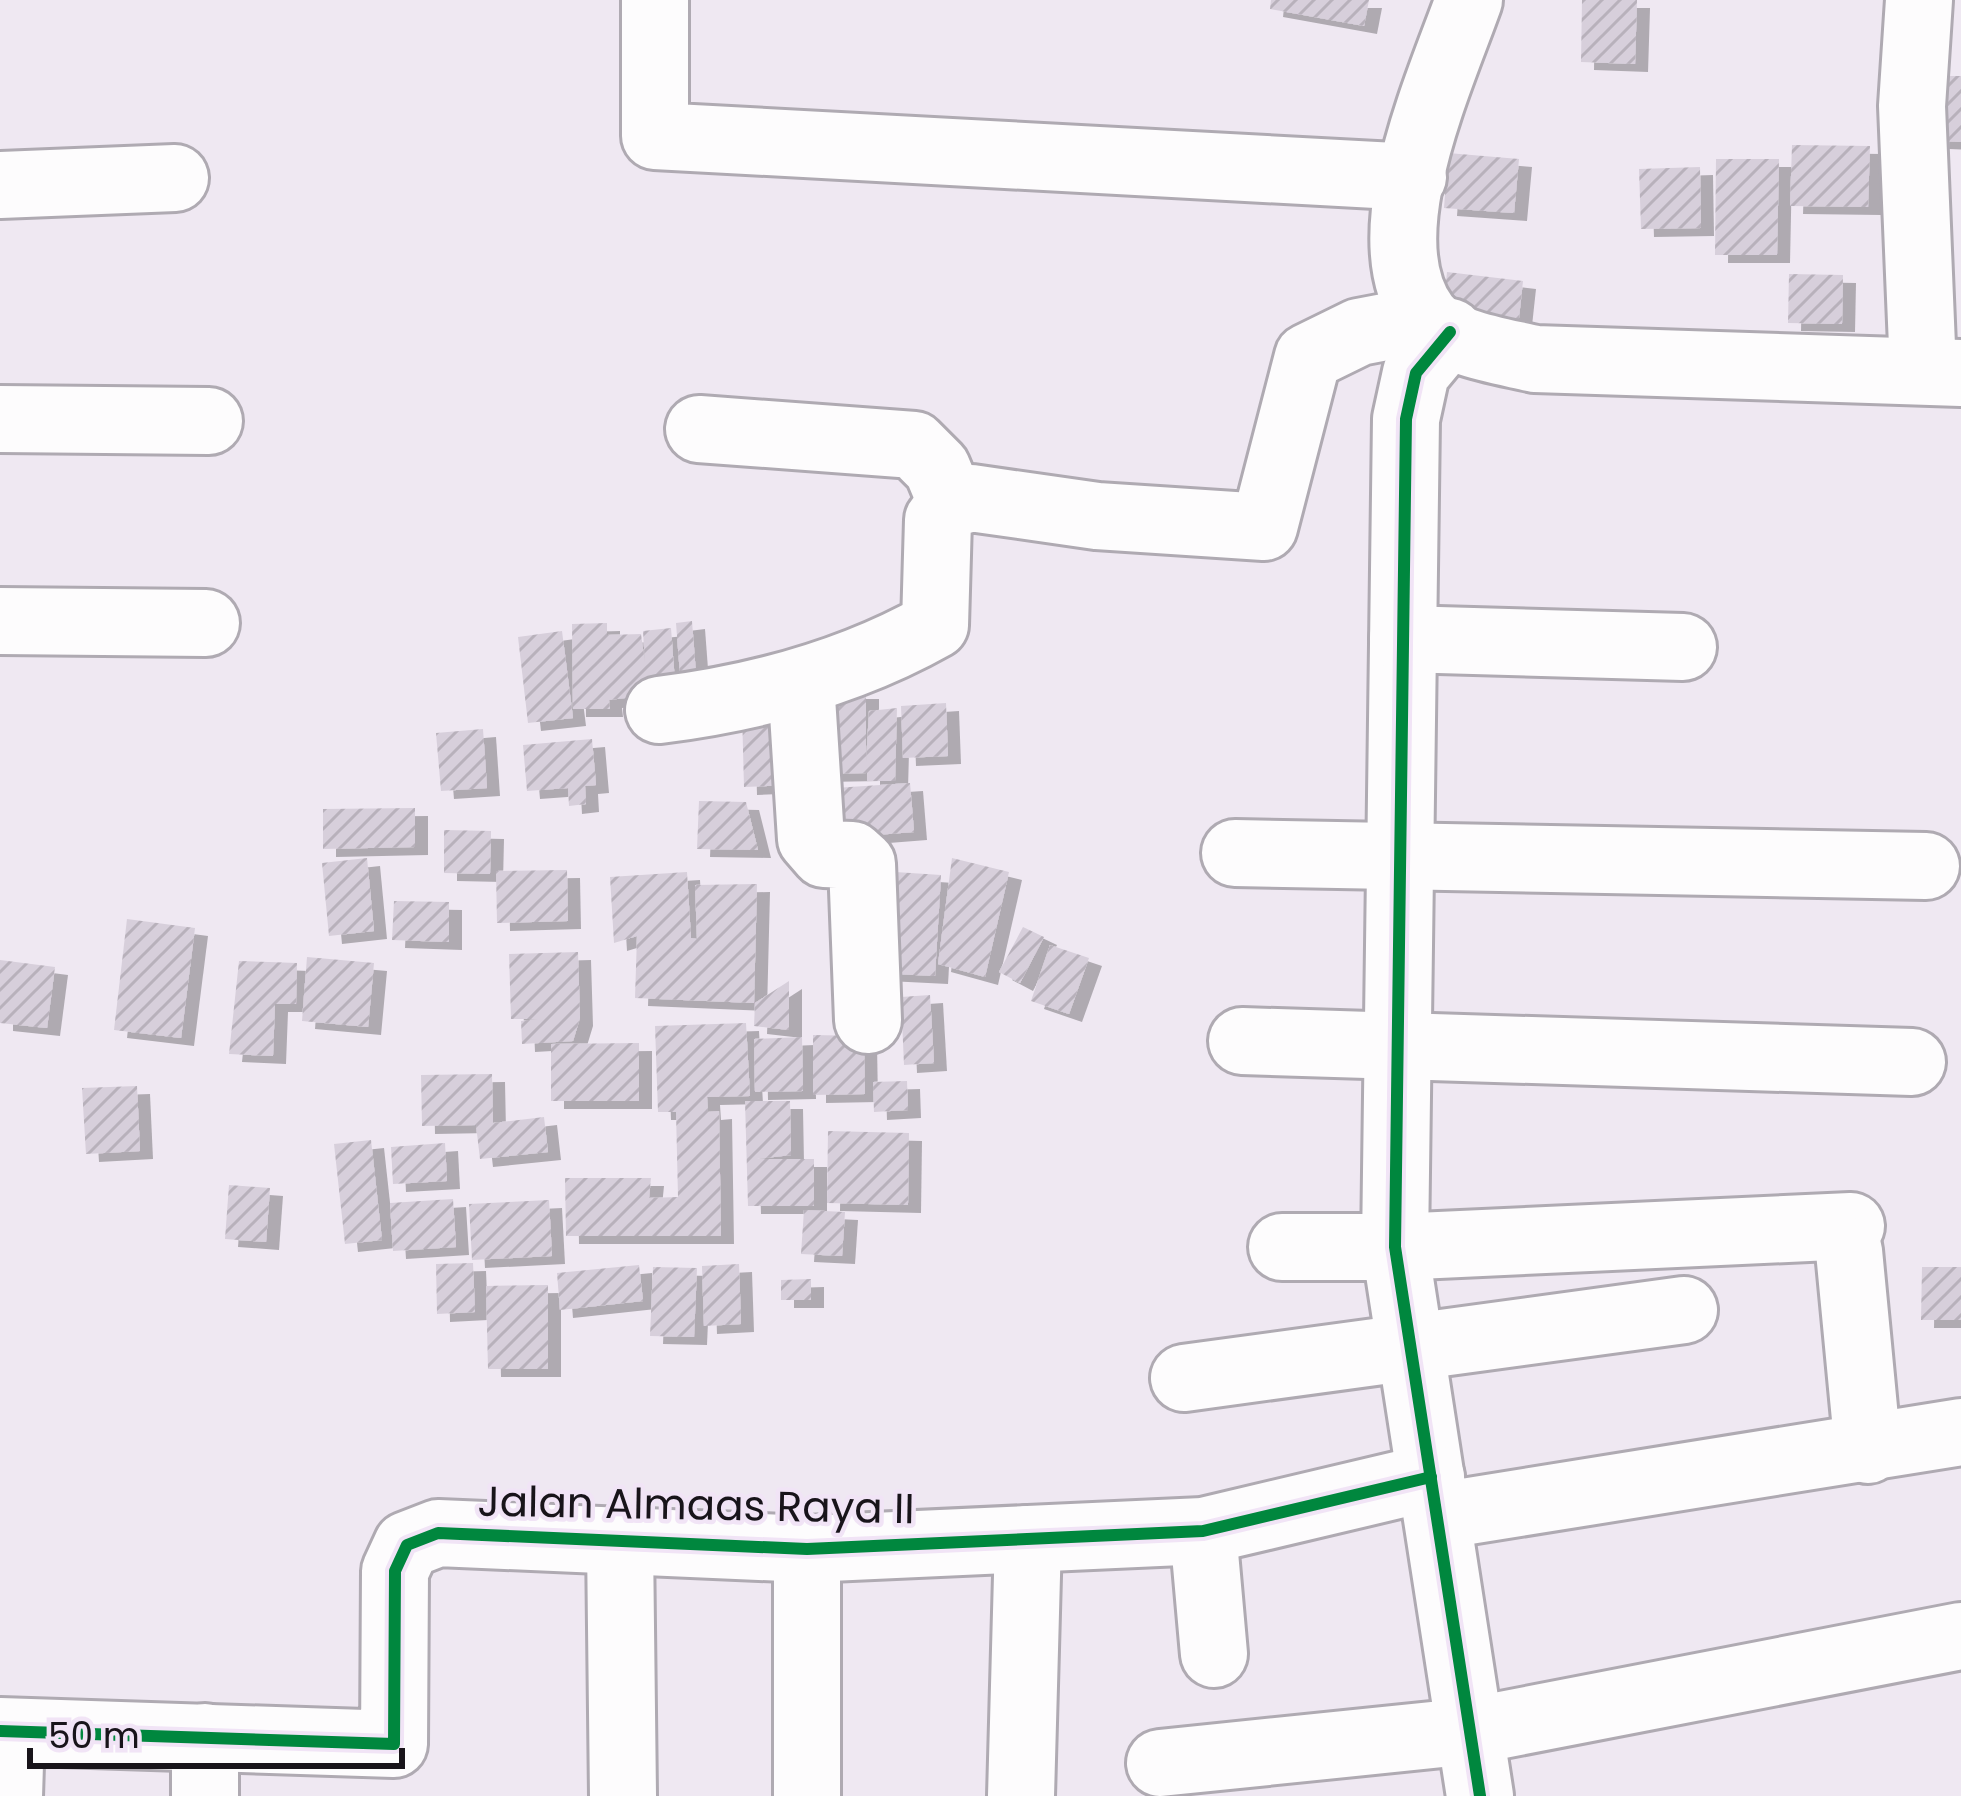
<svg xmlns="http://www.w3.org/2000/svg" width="1961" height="1796" viewBox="0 0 1961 1796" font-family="Poppins,sans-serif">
<defs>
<pattern id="building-hatch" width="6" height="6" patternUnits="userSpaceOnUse" patternTransform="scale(3)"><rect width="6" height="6" fill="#d7cfdb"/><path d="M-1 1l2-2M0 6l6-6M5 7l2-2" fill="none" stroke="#b8b1bb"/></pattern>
<filter id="shadow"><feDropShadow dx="13" dy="8" stdDeviation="0" flood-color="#0004"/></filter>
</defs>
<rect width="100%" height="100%" fill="#efe8f2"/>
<g fill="url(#building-hatch)" filter="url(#shadow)">
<path d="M1271,0h98l-5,26 -94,-17z"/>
<path d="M1582,0h55l-2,64 -54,-2z"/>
<path d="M1938,76h23v66l-25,-1z"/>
<path d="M1792,145l78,1 -2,61 -78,-1z"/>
<path d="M1448,153l71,6 -5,54 -70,-5z"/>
<path d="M1716,159h63l-2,96h-62z"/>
<path d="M1700,167l1,61 -60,1 -2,-60z"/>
<path d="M1447,272l76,9 -5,46 -76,-9z"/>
<path d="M1789,274l54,1 -1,49 -54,-1z"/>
<path d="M692,621l4,53 -16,1 -4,-52z"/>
<path d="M607,623v12l34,-1 4,29 -2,-32 28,-3 4,54 -26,13 -40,5 1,9h-37l-1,-85z"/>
<path d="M562,631l11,87 -45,5 -10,-86z"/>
<path d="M836,691h30v71l3,-51 28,-3 -2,73h-28v-8l-54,1v-66h23z"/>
<path d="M946,703l2,53 -45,2 -2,-52z"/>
<path d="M791,710l3,75 -50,2 -2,-76z"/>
<path d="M483,729l4,59 -46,3 -5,-58z"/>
<path d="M592,739l4,46 -11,1 1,18 -17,2 -1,-18 -41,3 -4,-46z"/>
<path d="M910,783l4,49 -89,7 -5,-50z"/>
<path d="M699,801l47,1 12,48 -61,-1z"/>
<path d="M415,808v39l-92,2v-40z"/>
<path d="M444,830l47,1 -1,43 -46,-1z"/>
<path d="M367,858l7,73 -45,5 -7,-73z"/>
<path d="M952,858l57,14 -24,105 -47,-13z"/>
<path d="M567,870l1,51 -71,2 -1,-52z"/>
<path d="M880,871l61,4 -6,101 -60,-3z"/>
<path d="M687,872l4,66 6,1 -2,-54 62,-1 -3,119 -119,-5 2,-62 -23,7 -4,-66z"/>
<path d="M394,901l55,1v40l-57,-2z"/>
<path d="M127,919l68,9 -14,110 -67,-8z"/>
<path d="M1023,927l21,10 -24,46 -21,-11z"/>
<path d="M1050,945l39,13 -20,56 -38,-13z"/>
<path d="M578,952l2,66 -7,23 -51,3 -1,-23 17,-2h-27l-2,-65z"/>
<path d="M307,957l67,6 -6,64 -66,-6z"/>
<path d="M0,960l55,7 -8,61 -47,-5z"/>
<path d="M239,961l58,2 -1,41h-21l-2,52 -44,-2z"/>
<path d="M789,981v49l-35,-4 1,-23z"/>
<path d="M930,995l4,68 -30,2 -3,-68z"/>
<path d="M746,1023l4,73 -43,1 1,15 11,-1 2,125h-155l-1,-58h86l-2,20 29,-1 -2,-85h-18l-3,-86z"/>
<path d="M813,1035l51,1 1,58 -52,1z"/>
<path d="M802,1037l1,54 -48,1 -1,-53z"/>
<path d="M639,1043v58h-88v-57z"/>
<path d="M492,1074l1,49 51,-6 4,35 -68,7 -4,-34 -54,1 -1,-51z"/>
<path d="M907,1081l1,29 -34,2 -1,-30z"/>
<path d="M137,1086l3,65 -54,3 -4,-66z"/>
<path d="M745,1101h45l1,54 -34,4h57v47h-66z"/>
<path d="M828,1131l81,2 -1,72 -81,-2z"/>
<path d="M371,1140l11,100 -37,4 -11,-100z"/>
<path d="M445,1143l2,38 -54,3 -2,-37z"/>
<path d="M229,1185l41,3 -4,54 -41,-3z"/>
<path d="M453,1199l3,48 -63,4 -3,-48z"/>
<path d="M549,1200l3,56 -80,4 -3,-56z"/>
<path d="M804,1210l41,2 -3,44 -41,-2z"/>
<path d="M473,1263l2,49 -38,2 -1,-50z"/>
<path d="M739,1264l2,60 -37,2 -2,-60z"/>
<path d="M639,1265l4,36 -83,9 -3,-37z"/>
<path d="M653,1267l44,1 -3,69 -44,-1z"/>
<path d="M1922,1267h39v53h-40z"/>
<path d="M811,1279v21h-30v-20z"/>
<path d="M548,1285v84h-60l-2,-83z"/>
</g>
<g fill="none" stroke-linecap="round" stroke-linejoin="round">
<defs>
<g id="minor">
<path d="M655,0v136l758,41"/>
<path d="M1469,0c-29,82 -102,238 -44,316 21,28 77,35 110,43l426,14"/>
<path d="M1919,0l-7,106 11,264"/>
<path d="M0,185l175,-7"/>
<path d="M1450,332l-34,41 -10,46 -11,828 85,549"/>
<path d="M0,419l209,2"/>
<path d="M699,429l215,16 23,23 15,36"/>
<path d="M0,621l206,2"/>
<path d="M1403,639l280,8"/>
<path d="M801,682l10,157 13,15 28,1 10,9 6,156"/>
<path d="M659,710c96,-12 191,-37 276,-85l3,-105 14,-16 19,-6 126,18 167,11 44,-170 51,-25 68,-13"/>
<path d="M1235,853l691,13"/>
<path d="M1242,1041l670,21"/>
<path d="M1282,1247h113l456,-21"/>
<path d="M1849,1251l19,199"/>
<path d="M1184,1378l500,-68"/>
<path d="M1438,1516l523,-84"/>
<path d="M1203,1531l11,123"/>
<path d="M620,1542l3,254"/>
<path d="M807,1549v247"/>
<path d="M0,1731l394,13 1,-173 12,-26 31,-12 369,16 396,-18 228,-54"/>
<path d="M1160,1763l311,-32 490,-95"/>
<path d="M9,1796l2,-64"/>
<path d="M205,1796v-59"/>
<path d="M1021,1796l7,-257"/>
</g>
</defs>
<use href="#minor" stroke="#afaab2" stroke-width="72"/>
<use href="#minor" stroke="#fdfcfd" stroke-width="66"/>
<defs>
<g id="cycleway">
<path d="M1450,332l-34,41 -10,46 -11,828 85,549"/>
<path d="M0,1731l394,13 1,-173 12,-26 31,-12 369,16 396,-18 228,-54"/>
</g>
</defs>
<use href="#cycleway" stroke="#f1e4f6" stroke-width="20"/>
<use href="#cycleway" stroke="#00873e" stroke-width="12"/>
</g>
<g text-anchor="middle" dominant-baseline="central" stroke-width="9" stroke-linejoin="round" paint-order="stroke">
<g font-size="42" fill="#18141a" stroke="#f1e4f6">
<text transform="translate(696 1505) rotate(1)">Jalan Almaas Raya II</text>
</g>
</g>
<path d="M30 1748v18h372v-18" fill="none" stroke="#18141a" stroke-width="6"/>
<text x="48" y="1748" font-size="36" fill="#18141a" stroke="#f1e4f6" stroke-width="9" paint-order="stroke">50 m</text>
</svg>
